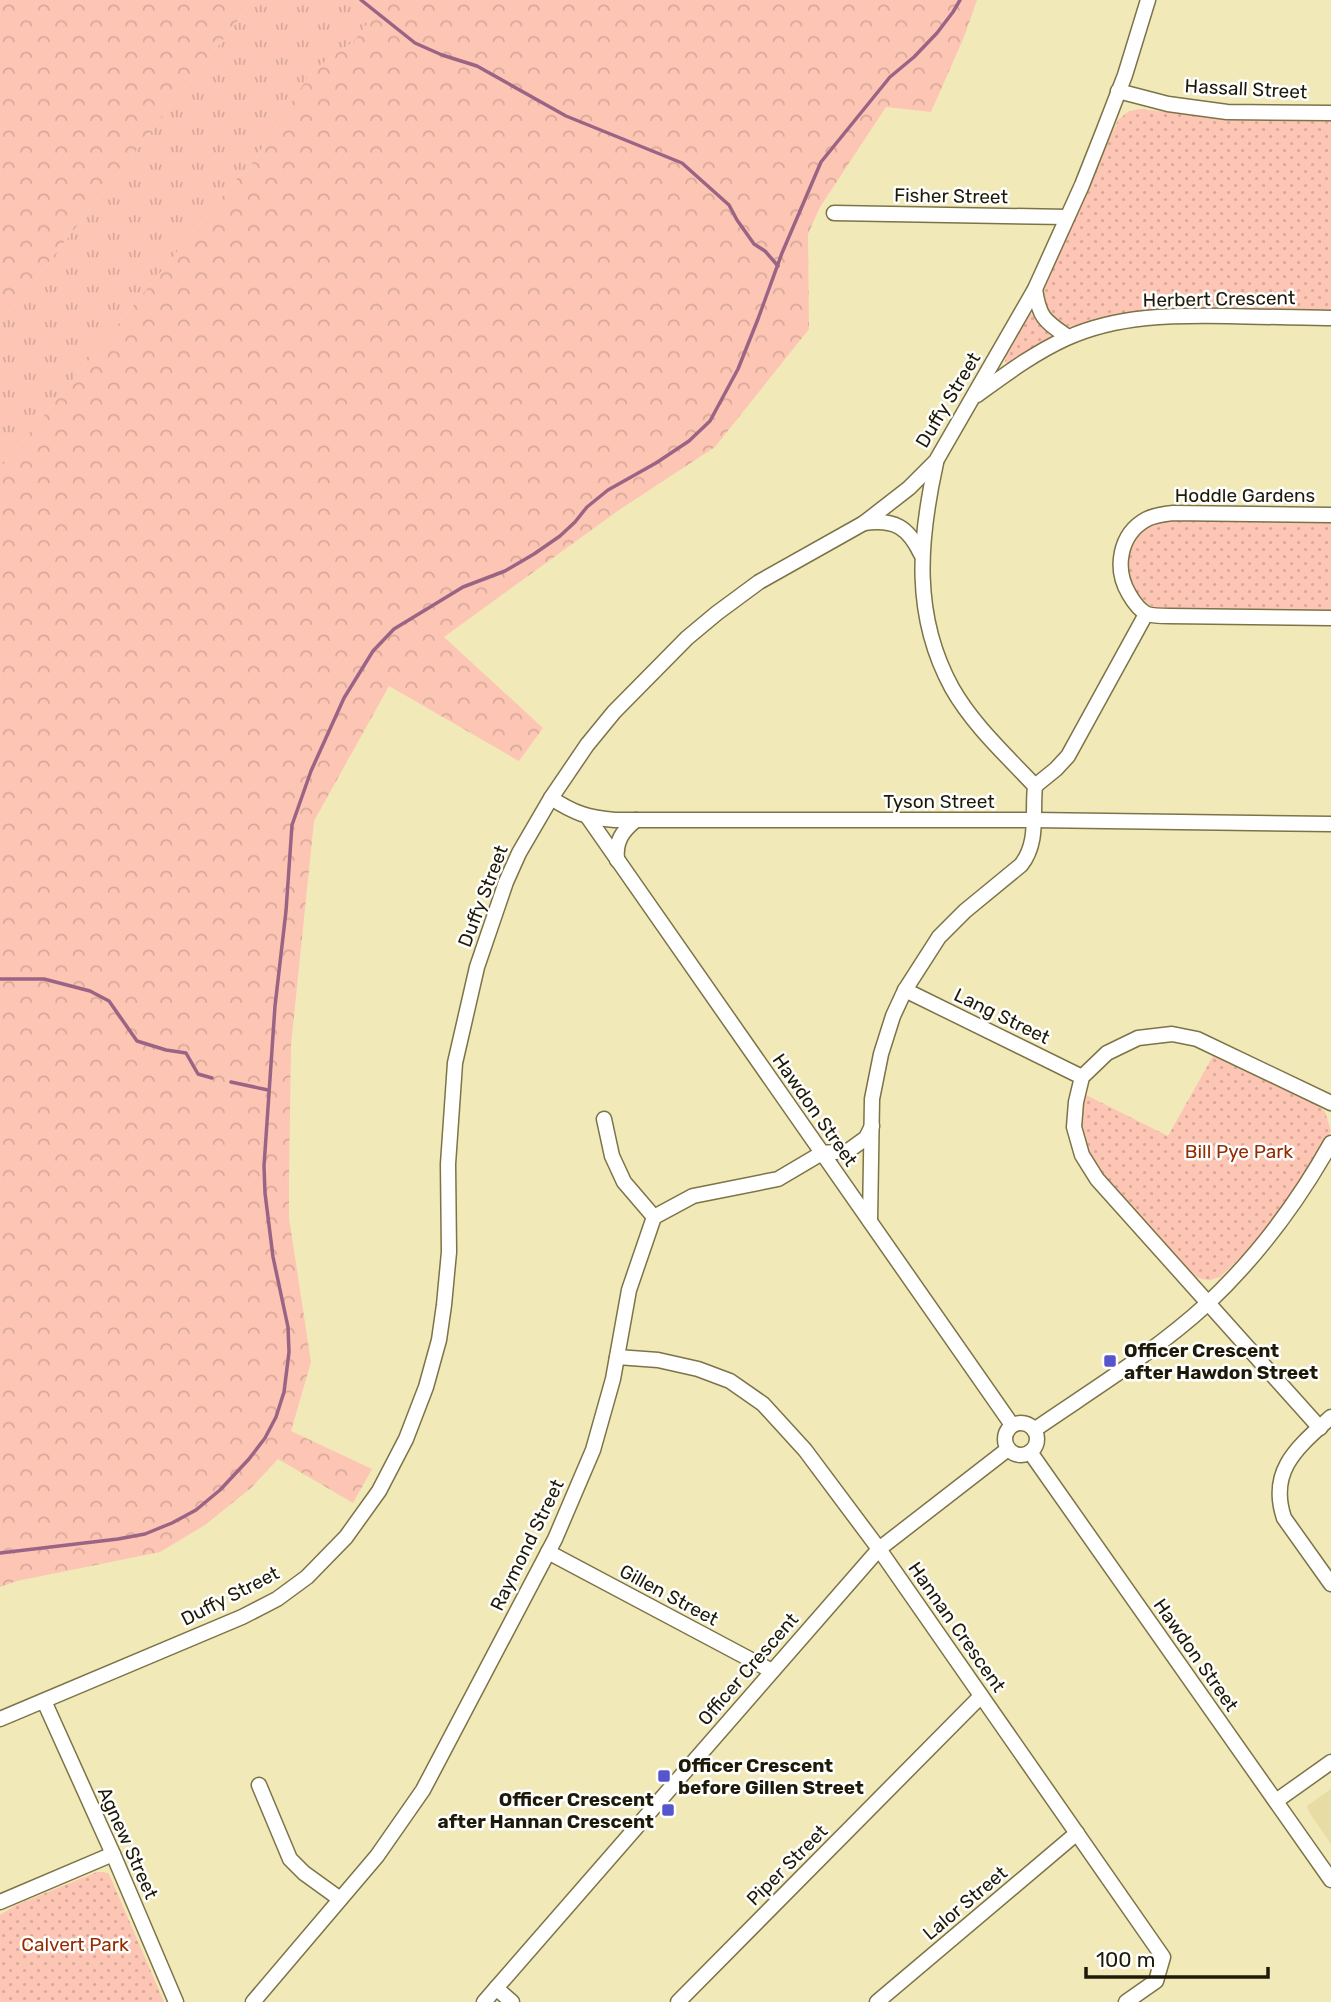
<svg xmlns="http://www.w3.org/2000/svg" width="1331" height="2002" viewBox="0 0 1331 2002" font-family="Rubik,sans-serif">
<defs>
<pattern id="grass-tufts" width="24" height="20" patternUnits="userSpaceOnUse" patternTransform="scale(1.75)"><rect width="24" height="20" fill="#fdc5b4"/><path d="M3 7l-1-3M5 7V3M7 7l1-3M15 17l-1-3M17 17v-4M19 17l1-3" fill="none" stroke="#d8a999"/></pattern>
<pattern id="forest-crowns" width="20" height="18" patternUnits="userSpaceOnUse" patternTransform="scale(1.75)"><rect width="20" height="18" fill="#fdc5b4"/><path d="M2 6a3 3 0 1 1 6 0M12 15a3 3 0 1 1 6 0" fill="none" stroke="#d8a999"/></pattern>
<pattern id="park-dots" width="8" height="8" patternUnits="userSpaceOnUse" patternTransform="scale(1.75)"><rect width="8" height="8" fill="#fdc5b4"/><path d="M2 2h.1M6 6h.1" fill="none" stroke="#d8a999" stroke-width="1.8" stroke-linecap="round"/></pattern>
</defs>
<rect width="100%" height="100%" fill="#f2e9b9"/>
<path fill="#e7dca4" d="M1331,1789v55l-22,-32 -2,-6z"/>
<path fill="url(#grass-tufts)" d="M254,0h132l-32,41 -42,30 -65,100 -8,5 -239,293v-145z"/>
<g fill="url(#forest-crowns)">
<path d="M0,0h254l-254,324z"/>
<path d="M386,0h591l-13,37 -33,75 -45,-5 -66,100 -12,27 1,95 -94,118 -96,63 -175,127 99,91 -24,33 -130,-75 -75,135 -23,224 -2,138v35l22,144 -20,69 81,38 -19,34 -75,-44 -27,29 -46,37 -45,27 -143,29 -17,6v-1118l239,-293 8,-5 65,-100 42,-30z"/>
</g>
<g fill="url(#park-dots)">
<path d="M1140,109l109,11 82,1v191l-161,-1 -49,3 -47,13 -8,-1 -8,-2 -10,-13 -6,-13v-7l76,-171 11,-9z"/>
<path d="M1028,313c11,3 17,16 25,24l-46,27 -2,-3 1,-8z"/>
<path d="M1170,519l161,2v90l-159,-1c-9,-1 -19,-2 -26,-7 -11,-8 -14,-15 -17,-27 -8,-32 9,-52 41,-57z"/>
<path d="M1213,1056l104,49 8,7 6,19 -44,71 -35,44 -32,31 -10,3 -8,-1 -12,-5c-17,-19 -35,-38 -52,-56 -19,-21 -47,-48 -54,-75 -5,-16 -2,-32 2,-48l82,41z"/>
<path d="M97,1872h7l5,2 55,128h-164v-87l16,-10z"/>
</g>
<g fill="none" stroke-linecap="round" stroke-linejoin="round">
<g stroke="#9b6485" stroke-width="3.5">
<path d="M361,0l54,43 27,12 35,11 89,50 116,47 47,42 8,15 17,24 11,7 13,15"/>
<path d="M0,979h44l46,12 19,10 28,40 29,9 20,3 12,21 14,4"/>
<path d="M231,1082l37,8"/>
<path d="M0,1553l118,-14 27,-5 27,-11 24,-13 24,-20 29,-31 16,-21 11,-21 8,-25 5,-40 -1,-25 -15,-70 -8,-64 -1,-27 11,-160 11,-95 6,-86 19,-54 33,-73 29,-47 21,-22 69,-42 42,-16 29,-17 26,-18 15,-14 12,-15 21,-17 48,-27 33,-22 21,-20 28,-52 20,-50 24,-66 39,-91 69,-85 24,-20 23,-24 16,-21 7,-12"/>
</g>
<defs>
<g id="minor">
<path d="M1118,91l50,13 59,8 104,1"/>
<path d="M834,213l233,4"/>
<path d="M1035,289c4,29 10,32 33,48"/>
<path d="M977,395c29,-21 57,-42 90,-57 51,-23 107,-23 162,-22 34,1 68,1 102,2"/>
<path d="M1331,515l-158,-2c-9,1 -18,2 -26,6 -28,15 -33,50 -18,75 4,7 10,16 18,20 6,2 15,2 22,2l162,2"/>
<path d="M864,523c31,-4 44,4 57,31"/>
<path d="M1035,786l21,-17 12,-13 78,-142"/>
<path d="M551,798c23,15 37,20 64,22h418l298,4"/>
<path d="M587,816l425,609"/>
<path d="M617,860c-2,-18 5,-29 19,-40"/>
<path d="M905,990l177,87"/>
<path d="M604,1119l8,37 12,26 30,35"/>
<path d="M870,1221l2,-122 9,-45 12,-38 12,-26 34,-53 26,-26 56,-46c18,-23 11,-51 14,-79 -29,-31 -62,-61 -83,-98 -40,-73 -33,-148 -16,-225"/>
<path d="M617,1357l41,3 40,9 32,12 33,23 42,46 74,99 284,408 -7,24 -30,21"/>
<path d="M1331,1417c-33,30 -63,53 -47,101l47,66"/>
<circle cx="1021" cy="1439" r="16"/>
<path d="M1320,1428l-223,-249 -15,-24 -8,-28 2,-25 6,-25 25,-24 31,-15 34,-4 25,5 134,64"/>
<path d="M1034,1430c58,-40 122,-79 173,-126 50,-47 91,-102 124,-161"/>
<path d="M1030,1452l301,428"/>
<path d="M548,1552l224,119"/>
<path d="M44,1701l69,153 63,148"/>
<path d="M0,1719l242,-102 35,-18 30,-22 39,-40 33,-46 27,-52 20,-52 13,-47 5,-35 5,-53 -1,-88 7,-101 22,-96 29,-85 13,-29 32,-55 36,-53 27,-33 73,-74 30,-25 42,-31 105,-59 45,-35 27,-27 99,-172 47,-104 21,-53 22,-57 23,-75"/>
<path d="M259,1785l31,74 14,14 36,26"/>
<path d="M1276,1801l55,-39"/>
<path d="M0,1902l113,-48"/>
<path d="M496,1988l16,14"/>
<path d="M253,2002l124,-146 46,-66 132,-251 38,-89 20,-71 16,-89 25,-73 39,-21 85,-17 44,-26 26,-2 18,-13 6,-12"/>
<path d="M484,2002l395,-453 129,-100"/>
<path d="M678,2002l303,-306"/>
<path d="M877,2002l200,-169"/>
</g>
</defs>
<use href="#minor" stroke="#7c7347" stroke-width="17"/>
<use href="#minor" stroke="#fff" stroke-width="14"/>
</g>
<g fill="#5655cc" stroke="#fff" stroke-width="2.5">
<rect x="1103" y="1354" width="14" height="14" rx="3.5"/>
<rect x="657" y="1769" width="14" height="14" rx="3.5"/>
<rect x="661" y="1803" width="14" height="14" rx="3.5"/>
</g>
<g text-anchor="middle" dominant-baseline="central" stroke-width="5" stroke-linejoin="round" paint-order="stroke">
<g font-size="19" fill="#1e1a08" stroke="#fff">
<text transform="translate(1246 89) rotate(3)">Hassall Street</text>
<text transform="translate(951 196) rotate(1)">Fisher Street</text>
<text transform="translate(1219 299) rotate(-1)">Herbert Crescent</text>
<text transform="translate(948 400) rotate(-59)">Duffy Street</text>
<text x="1245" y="495">Hoddle Gardens</text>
<text x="939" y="801">Tyson Street</text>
<text transform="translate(483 896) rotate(-69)">Duffy Street</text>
<text transform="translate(1002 1016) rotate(26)">Lang Street</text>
<text transform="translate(815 1110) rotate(55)">Hawdon Street</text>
<text transform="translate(527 1545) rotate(-64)">Raymond Street</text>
<text transform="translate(669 1595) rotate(28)">Gillen Street</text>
<text transform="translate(230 1596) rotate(-27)">Duffy Street</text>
<text transform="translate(957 1627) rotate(55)">Hannan Crescent</text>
<text transform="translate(1196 1655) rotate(55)">Hawdon Street</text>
<text transform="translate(748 1669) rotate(-49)">Officer Crescent</text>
<text transform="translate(128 1843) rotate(66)">Agnew Street</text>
<text transform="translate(787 1865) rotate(-45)">Piper Street</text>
<text transform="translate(965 1903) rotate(-40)">Lalor Street</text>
</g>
<g font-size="19" fill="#942c00" stroke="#fff">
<text x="1239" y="1151">Bill Pye Park</text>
<text x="75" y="1944">Calvert Park</text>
</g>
<g font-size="19" font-weight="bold" fill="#1e1a08" stroke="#fff" text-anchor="start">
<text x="1124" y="1350">Officer Crescent<tspan x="1124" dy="22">after Hawdon Street</tspan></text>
<text x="678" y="1765">Officer Crescent<tspan x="678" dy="22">before Gillen Street</tspan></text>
<text x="654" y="1799" text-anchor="end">Officer Crescent<tspan x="654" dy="22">after Hannan Crescent</tspan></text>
</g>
</g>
<path d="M1086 1967v10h182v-10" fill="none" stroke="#1e1a08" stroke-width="3.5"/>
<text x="1096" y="1967" font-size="21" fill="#1e1a08" stroke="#ffffff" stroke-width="5" paint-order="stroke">100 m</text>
</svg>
